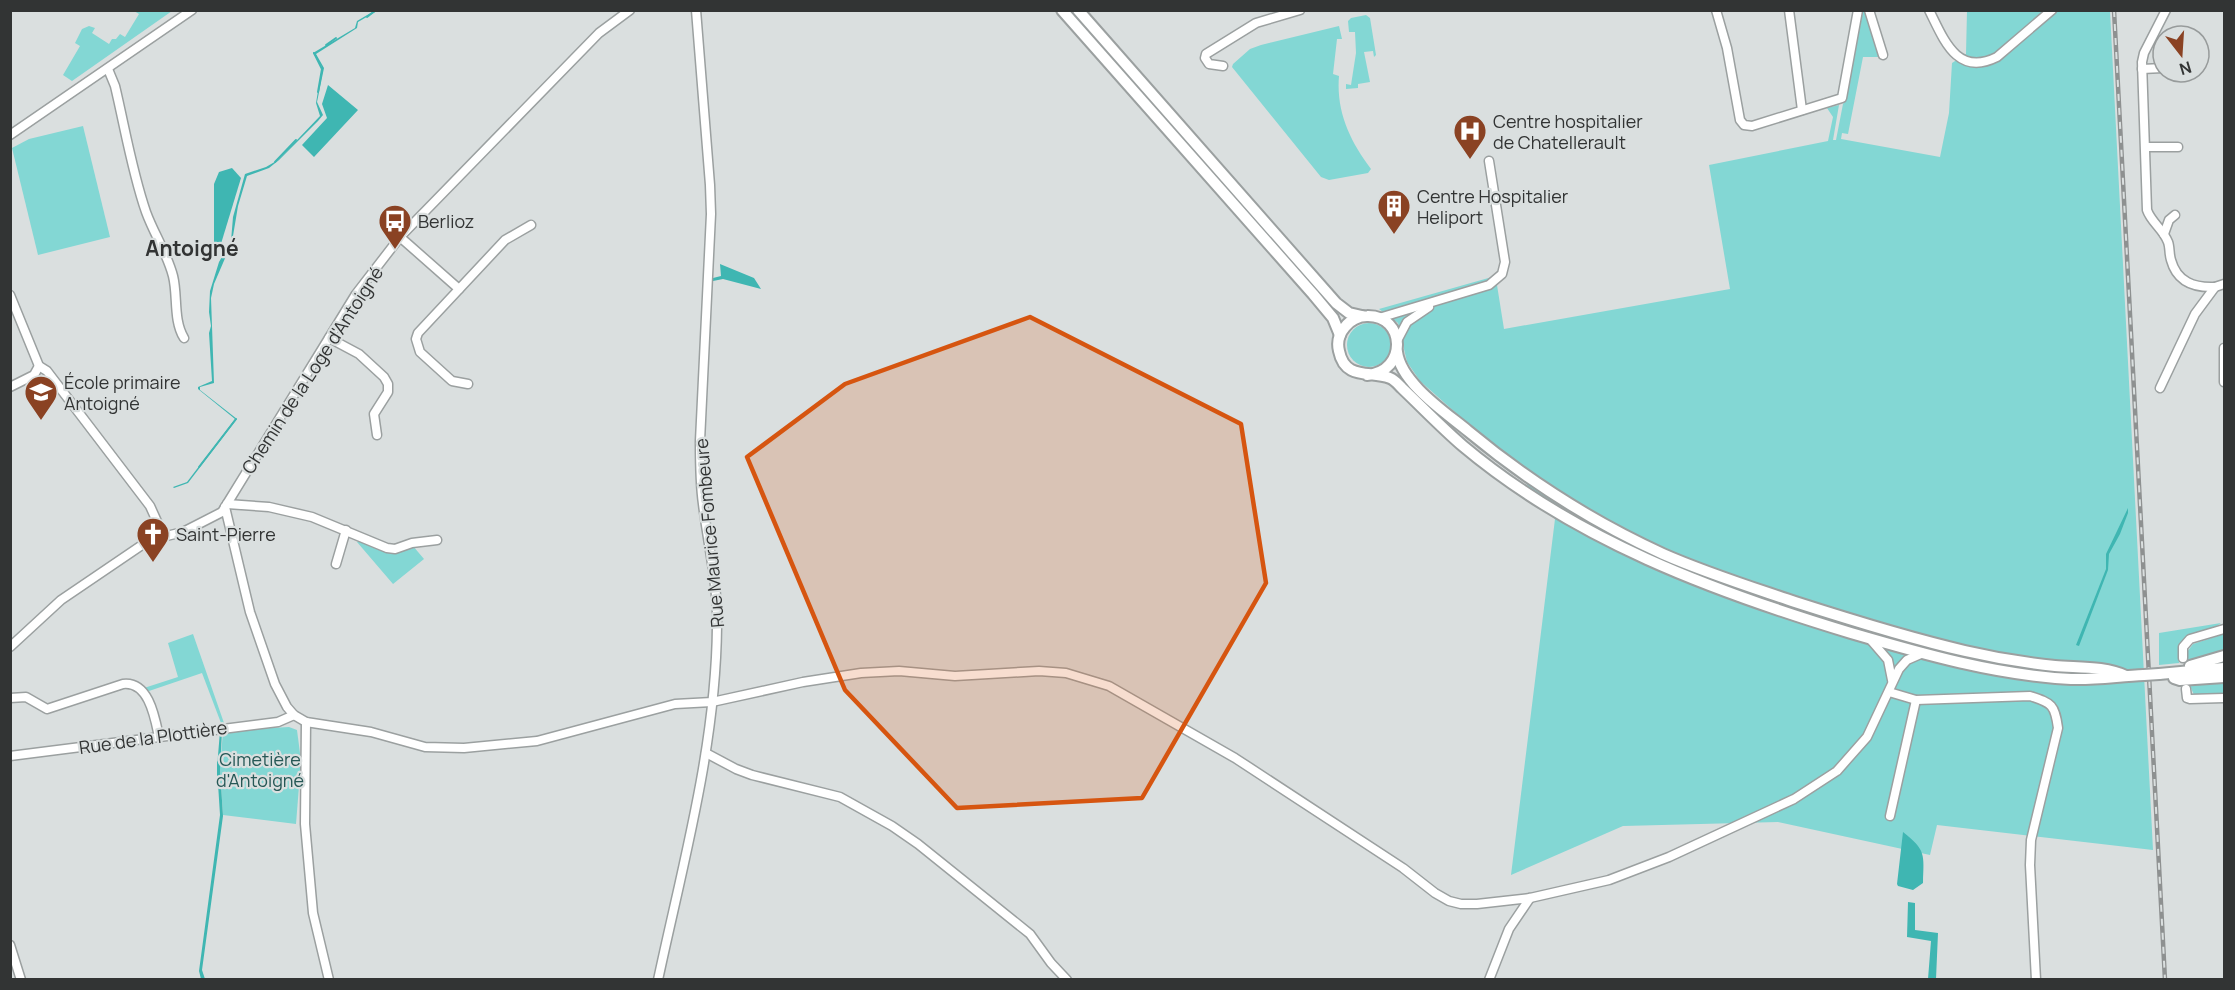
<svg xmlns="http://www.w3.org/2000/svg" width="2235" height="990" viewBox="0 0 2235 990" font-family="Manrope,sans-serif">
<rect width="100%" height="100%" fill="#dadfdf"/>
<g fill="#83d7d4">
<path d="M134,11h38l-100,70 -9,-6 17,-29 -5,-3 7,-14 7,-3 6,2 -3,5 17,11 3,-5h4l4,-5 5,3 14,-23z"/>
<path d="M1863,11h4l15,46h-19l-15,77 -6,-1 -1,6 99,18 9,-44 3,-50 14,-9 1,-43h143l43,839 -216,-25 -7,30 -152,-33 -155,4 -112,49 44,-356 -53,-65 -82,-73 -13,-19 -9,-39 -19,-14 113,-32 5,8 7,44 226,-40 -21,-124 119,-24 5,-24 -6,-9 12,-3 -6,35h3l7,-36 3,-4z"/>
<path d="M1366,15l4,3 6,37 -2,2 -1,-6 -9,1 6,30 -12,2v4l-12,1v-5l5,1 5,-32 -1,-21h-6l-1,-11 3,-3z"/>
<path d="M1339,26l3,13h-5l-4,35 6,2c-3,36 11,65 32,93l-3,4 -39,7 -8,-3 -89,-110 1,-3 17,-15 11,-4z"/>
<path d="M83,126l27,111 -72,18 -26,-107 17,-9z"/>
<circle cx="1369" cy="345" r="22"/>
<path d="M359,541c19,10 34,16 54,5l11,13 -31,25 -36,-42z"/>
<path d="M2221,623c-22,16 -43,0 -42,40l-20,2v-32z"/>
<path d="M193,634l31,89h-3l-19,-50 -53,18 -5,-3 34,-11 -10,-34z"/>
<path d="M2224,634v19l-37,10v-11l6,-8z"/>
<path d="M2224,681v12l-30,2 -5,-12z"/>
<path d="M289,727l8,3 4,31 -5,63 -73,-9 -3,-46 3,-38z"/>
</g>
<g fill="#3fb6b2">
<path d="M374,11h3l-19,11 -1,6 -41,26 8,14 -7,34 6,13 -5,6 -39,39 -10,8 -22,8 -9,30 -6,36 -18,42 -3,14 3,85 -14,4v3l37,29 -49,64 -14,5 -1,-1 14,-5 48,-63 -37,-30v-2l14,-6 -3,-48 2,-7 -2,-14 1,-21 9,-29 12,-21 2,-24 12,-43 21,-7 12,-7 42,-44 -4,-13 6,-36 -9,-14 42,-25 2,-7z"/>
<path d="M328,85l30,25 -44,47 -12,-12 25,-27 -5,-14z"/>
<path d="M232,168l9,10 -21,69 -3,1 -3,-2v-62l5,-12z"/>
<path d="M720,264l34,14 7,11 -38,-10 -10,2v-3l8,-2z"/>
<path d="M2128,508v5l-8,21 -11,20 -1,16 -29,76 -3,-1 30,-76v-15z"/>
<path d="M220,731h2l-2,39 3,46 -21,154 3,9h-4l-2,-8 21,-156 -3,-47z"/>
<path d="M1903,832c23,18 21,22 20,51l-10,7 -15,-4 -1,-2z"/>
<path d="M1908,902l7,1v27l23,3 -2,46h-8l3,-38 -24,-4z"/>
</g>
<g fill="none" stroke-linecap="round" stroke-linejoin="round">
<g stroke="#3fb6b2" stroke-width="2">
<path d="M367,17l9,-7"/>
<path d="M326,45l10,-7"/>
<path d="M314,53l8,16 -4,23"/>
<path d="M275,162l21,-22"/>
<path d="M199,467l37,-48"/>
<path d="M218,775v-13"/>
</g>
<defs>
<g id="minor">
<path d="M1716,10l11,38 13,72 4,5 8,1 90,-28 16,-88"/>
<path d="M1789,10l13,100"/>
<path d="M1869,10l14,45"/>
<path d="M1929,10c15,30 28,67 68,47l55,-47"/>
<path d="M2166,10l-22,43 -2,9 5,148c4,12 16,19 21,32 2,5 1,12 3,18 6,22 23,28 44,27"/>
<path d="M1223,66l-14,-2 -4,-6 1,-4 50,-31 44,-13"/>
<path d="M108,69l7,17c10,42 17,86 31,126 8,22 21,41 27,64 5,20 0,44 11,62"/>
<path d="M2142,69l21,-1"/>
<path d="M10,135l182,-125"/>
<path d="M2146,147h32"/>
<path d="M2164,234l5,-14 6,-5"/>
<path d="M400,237l59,52"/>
<path d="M10,295l29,71 8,5 103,135 14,31"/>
<path d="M1379,318l110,-33 13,-11 3,-12 -16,-101"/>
<path d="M329,338l30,16 25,23 4,7v8l-14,22 3,21"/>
<path d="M1397,341l10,-19 22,-15"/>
<path d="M2224,348v34"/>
<path d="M468,384l-16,-3 -32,-29 -4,-13 2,-6 87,-93 26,-15"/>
<path d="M10,387l24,-12 5,-9"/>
<path d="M2160,388l35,-74 20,-27 9,-3"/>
<path d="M227,504l42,3 43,10 75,31 8,1 17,-6 25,-3"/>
<path d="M225,507l25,105 25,72 12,23 7,8 12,7 65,10 54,15 39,1 73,-7 138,-37 37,-2 91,-20 58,-9 38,-2 56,5 84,-5 27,2 43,13 126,72 168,110 32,25 14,8 12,3h16l53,-6 79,-18 60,-23 125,-58 43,-28 30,-34 32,-68 8,-9 16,-7"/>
<path d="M336,564l10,-34"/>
<path d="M1869,638l19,22 4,20"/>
<path d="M10,647l51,-47 81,-55 12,-6 29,-7 39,-20 134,-218 44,-57 199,-204 31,-23"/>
<path d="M2183,658v-11l7,-8 34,-10"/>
<path d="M2186,689l1,9 3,1 34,-1"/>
<path d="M1889,692l27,8 114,-4c22,7 25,9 28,32l-27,112 -1,25 6,115"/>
<path d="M10,698l16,-1 21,12 76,-25c26,-3 32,34 36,53"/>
<path d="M306,722l-1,102 8,89 16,67"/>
<path d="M706,753l30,16 16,6 88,22 52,29 26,18 112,90 21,29 16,17"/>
<path d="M10,756l268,-34 16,-7"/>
<path d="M1890,816l26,-116"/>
<path d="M10,945l11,35"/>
<path d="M658,980c25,-117 58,-234 59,-354 1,-42 -9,-81 -14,-122 -3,-21 -3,-42 -3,-63l11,-227 -1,-29 -14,-175"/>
<path d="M1489,980l20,-51 21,-31"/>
</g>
<g id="major">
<path d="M1062,10l251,284 20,24 7,17"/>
<path d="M1078,10l258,293 13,10 13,3"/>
<path d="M1397,352c4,31 48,60 71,79 59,49 125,91 195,123 43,19 88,33 132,48 56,18 113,36 170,49 30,7 60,12 90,15 23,2 50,0 71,10"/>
<path d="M1367,375c41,-3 39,-60 0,-59 -8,0 -17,4 -22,11 -6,7 -8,16 -6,24 6,30 32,19 51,27 5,2 8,6 12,10 20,19 39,39 61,58 112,94 249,145 388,187 72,21 145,42 220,46 25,1 48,-3 73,-4"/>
<path d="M2190,666l34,-10"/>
<path d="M2159,674l65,-6"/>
<path d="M2174,678l6,2 44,-3"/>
</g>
</defs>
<use href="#minor" stroke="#9ba0a0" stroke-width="11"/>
<use href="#major" stroke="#9ba0a0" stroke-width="14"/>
<use href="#minor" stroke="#fff" stroke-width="8"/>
<use href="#major" stroke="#fff" stroke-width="10"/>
<defs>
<path id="rail" d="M2114,10l51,970"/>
</defs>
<use href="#rail" stroke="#8e9191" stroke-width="4.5"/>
<use href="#rail" stroke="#dadfdf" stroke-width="2" stroke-dasharray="7" stroke-linecap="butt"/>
<defs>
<path id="major-bridge" d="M2144,675l15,-1"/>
</defs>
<use href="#major-bridge" stroke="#9ba0a0" stroke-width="14" stroke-linecap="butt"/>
<use href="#major-bridge" stroke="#fff" stroke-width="10"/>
</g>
<path fill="#d65510" fill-opacity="0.2" stroke="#d65510" stroke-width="4.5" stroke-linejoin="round" d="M1030,317l211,107 25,159 -124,215 -185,10 -112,-118 -98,-233 98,-73z"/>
<defs>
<symbol id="hospital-pin" viewBox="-11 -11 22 30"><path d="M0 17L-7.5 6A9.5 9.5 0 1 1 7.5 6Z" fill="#8a4223" stroke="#dadfdf"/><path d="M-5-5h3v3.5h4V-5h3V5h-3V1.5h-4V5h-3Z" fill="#fff"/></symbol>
<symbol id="building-pin" viewBox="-11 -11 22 30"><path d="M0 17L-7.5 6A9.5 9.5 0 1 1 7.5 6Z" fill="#8a4223" stroke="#dadfdf"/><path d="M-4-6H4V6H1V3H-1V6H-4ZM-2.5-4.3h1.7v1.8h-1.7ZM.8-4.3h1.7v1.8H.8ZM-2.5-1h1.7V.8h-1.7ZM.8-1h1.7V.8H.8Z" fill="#fff"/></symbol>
<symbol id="bus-pin" viewBox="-11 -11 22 30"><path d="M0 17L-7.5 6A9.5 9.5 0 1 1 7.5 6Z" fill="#8a4223" stroke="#dadfdf"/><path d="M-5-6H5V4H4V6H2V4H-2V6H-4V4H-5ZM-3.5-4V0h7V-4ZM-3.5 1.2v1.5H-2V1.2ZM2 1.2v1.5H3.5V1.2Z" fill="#fff"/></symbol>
<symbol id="school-pin" viewBox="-11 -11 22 30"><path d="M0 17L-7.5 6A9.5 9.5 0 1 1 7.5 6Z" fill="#8a4223" stroke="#dadfdf"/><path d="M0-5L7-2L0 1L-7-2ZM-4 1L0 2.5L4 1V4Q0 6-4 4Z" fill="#fff"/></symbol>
<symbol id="church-pin" viewBox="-11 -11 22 30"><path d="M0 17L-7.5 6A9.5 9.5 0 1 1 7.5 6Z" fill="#8a4223" stroke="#dadfdf"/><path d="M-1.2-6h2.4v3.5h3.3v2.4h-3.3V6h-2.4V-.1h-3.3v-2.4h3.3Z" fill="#fff"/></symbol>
</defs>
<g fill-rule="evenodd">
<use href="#hospital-pin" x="1451" y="112" width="38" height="52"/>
<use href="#building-pin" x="1375" y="187" width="38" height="52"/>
<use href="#bus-pin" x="376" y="202" width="38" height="52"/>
<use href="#school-pin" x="22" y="373" width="38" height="52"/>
<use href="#church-pin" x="134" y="515" width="38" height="52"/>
</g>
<g text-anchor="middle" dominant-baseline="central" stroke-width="4.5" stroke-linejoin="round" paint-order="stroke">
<g font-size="18" fill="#323434" stroke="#dadfdf" text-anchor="start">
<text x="1493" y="121">Centre hospitalier<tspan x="1493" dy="21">de Chatellerault</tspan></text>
<text x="1417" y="196">Centre Hospitalier<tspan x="1417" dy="21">Heliport</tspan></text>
<text x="418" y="221">Berlioz</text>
<text x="64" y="382">École primaire<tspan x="64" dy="21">Antoigné</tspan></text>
<text x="176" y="534">Saint-Pierre</text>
</g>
<g font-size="18" fill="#323434" stroke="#dadfdf">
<text transform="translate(312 370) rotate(-57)">Chemin de la Loge d'Antoigné</text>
<text transform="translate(709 533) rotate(-95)">Rue Maurice Fombeure</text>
<text transform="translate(153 737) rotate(-8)">Rue de la Plottière</text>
</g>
<g font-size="18" fill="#265856" stroke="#dadfdf">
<text x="260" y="759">Cimetière<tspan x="260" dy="21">d'Antoigné</tspan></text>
</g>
<g font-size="21" font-weight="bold" fill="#323434" stroke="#dadfdf">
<text x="192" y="248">Antoigné</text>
</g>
</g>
<rect width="2235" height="990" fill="none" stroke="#323434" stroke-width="24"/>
<g transform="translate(2181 54) rotate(163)"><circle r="28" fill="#dadfdf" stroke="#979b9b" stroke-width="1.5"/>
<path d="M0-4.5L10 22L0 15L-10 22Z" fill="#8a4223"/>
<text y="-9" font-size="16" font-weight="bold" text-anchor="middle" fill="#323434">N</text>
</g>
</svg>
